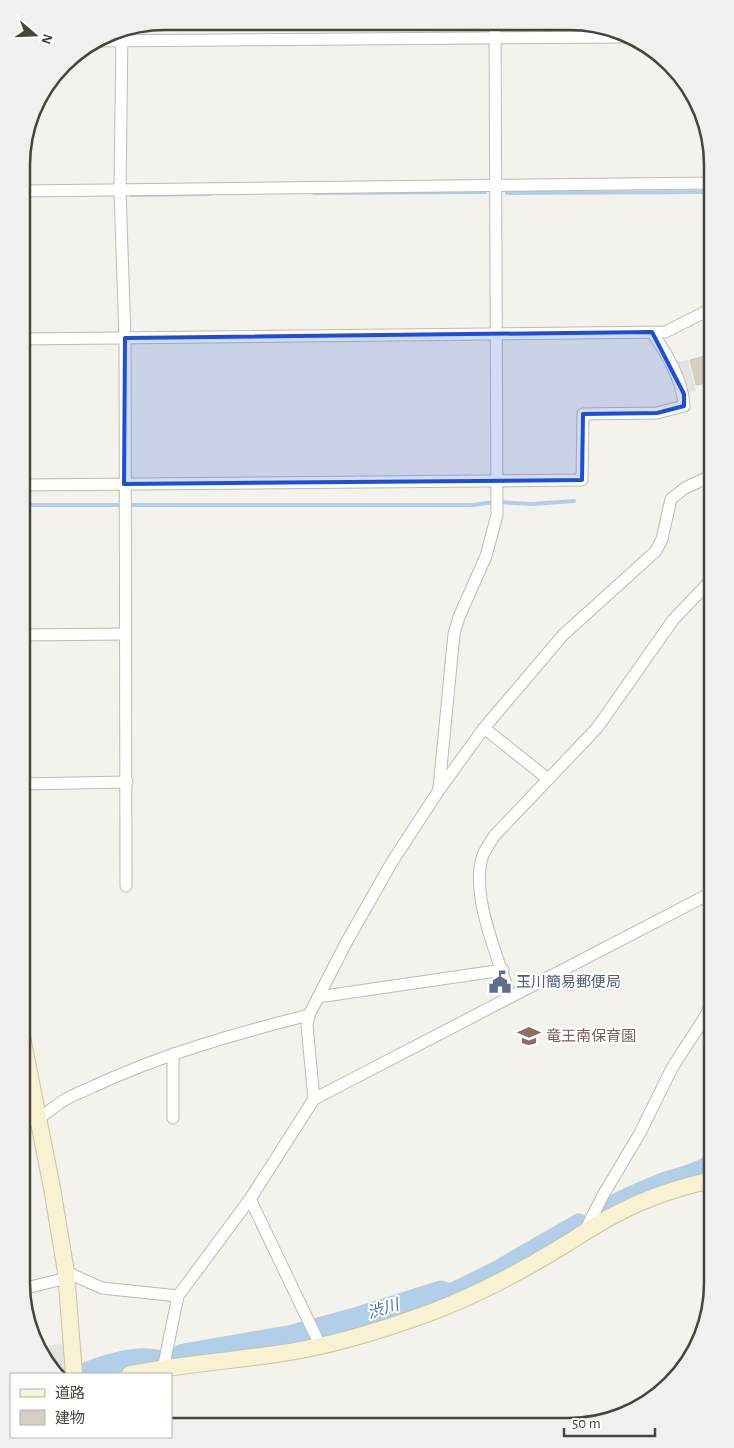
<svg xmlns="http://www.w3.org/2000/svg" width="734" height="1448" viewBox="0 0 734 1448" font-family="'Alegreya Sans','Noto Sans JP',sans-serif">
<rect width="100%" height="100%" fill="#f4f2ec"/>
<g fill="#e4e3e0">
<path d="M688,360l8,31 -9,2 -12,-31z"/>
<path d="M64,1344l4,30h-9l-19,-28z"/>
</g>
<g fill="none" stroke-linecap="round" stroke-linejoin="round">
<g stroke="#b1cfe9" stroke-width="4">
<path d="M314,193l171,-1"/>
<path d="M507,193l206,-1"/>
<path d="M131,195l79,-1"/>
<path d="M22,505h451l21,-3 38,2 42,-3"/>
</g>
<g stroke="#b1cfe9" stroke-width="21">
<path d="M605,1210c19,-11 40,-20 61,-28 18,-6 29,-7 46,-18"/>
<path d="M172,1359l12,-5 109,-19 59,-16 89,-28 10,3 43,-21 85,-49"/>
<path d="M83,1374c18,-8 53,-19 73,-14"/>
</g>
</g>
<path fill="#d5cfc3" stroke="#cfc7b7" d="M713,354v28l-17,3 -6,-25z"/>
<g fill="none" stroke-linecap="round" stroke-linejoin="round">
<defs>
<g id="street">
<path d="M122,30l-2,160 5,148 1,548"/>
<path d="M96,41l527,-4"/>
<path d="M22,191l691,-8"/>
<path d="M22,339l643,-7 48,-24"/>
<path d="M22,485l560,-5 1,-66 74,-1 27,-7c-1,-26 -18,-53 -32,-74"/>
<path d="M22,635l103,-1"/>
<path d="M484,728l64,51"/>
<path d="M22,784l105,-2"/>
<path d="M439,788l15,-154 5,-17 27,-61 11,-41 -2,-492"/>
<path d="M318,997l185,-27"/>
<path d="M510,997c-11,-39 -41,-103 -27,-142 3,-7 8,-14 12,-20l102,-107 76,-108 40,-42"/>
<path d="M314,1099l399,-207"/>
<path d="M173,1118v-64"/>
<path d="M21,1120c19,4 31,-14 47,-22 7,-4 16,-7 24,-11 71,-33 142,-53 217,-72"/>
<path d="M250,1199l70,146"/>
<path d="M585,1231l17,-34 38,-64 32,-65 33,-51 8,-17"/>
<path d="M66,1272l36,16 76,8"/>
<path d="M22,1289l45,-11"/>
<path d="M162,1374l16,-78 72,-97 64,-100 -7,-73 2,-11 37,-72 46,-81 47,-72 45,-62 79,-93 93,-84 6,-12 9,-40 14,-11 28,-13"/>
</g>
<g id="secondary">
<path d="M22,1037l30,151 14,84 8,102"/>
<path d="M130,1374c48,-9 97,-13 146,-20 52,-7 104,-23 153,-41 46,-17 91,-41 132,-66 20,-12 38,-25 59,-35 29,-15 60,-25 92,-32"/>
</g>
</defs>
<use href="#street" stroke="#bfbbb0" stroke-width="13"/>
<use href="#secondary" stroke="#cbc3a0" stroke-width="18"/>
<use href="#street" stroke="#fff" stroke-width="11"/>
<use href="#secondary" stroke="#f9f2d2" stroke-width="16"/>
</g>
<path fill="#1d4ed8" fill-opacity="0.2" stroke="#1d4ed8" stroke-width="4" stroke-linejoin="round" d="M652,332l32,62v12l-27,7 -74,1 -1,66 -458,4 1,-146z"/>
<defs>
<symbol id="civic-bare" viewBox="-9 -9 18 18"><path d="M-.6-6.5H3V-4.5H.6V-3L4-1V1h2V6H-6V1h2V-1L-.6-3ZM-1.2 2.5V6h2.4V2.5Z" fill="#5c6f8a" stroke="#fff" stroke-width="2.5" paint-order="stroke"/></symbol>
<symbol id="school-bare" viewBox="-9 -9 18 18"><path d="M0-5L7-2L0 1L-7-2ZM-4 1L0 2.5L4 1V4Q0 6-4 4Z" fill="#8d6e63" stroke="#fff" stroke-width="2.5" paint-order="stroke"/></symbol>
</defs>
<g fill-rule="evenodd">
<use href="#civic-bare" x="484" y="966" width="32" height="32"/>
<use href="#school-bare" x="513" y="1020" width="32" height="32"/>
</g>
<g text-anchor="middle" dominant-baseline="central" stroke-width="4" stroke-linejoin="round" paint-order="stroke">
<g font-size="15" fill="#4e5e75" stroke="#fff" text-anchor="start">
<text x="516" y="982">玉川簡易郵便局</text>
</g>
<g font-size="15" fill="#785e54" stroke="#fff" text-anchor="start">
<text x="546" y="1036">竜王南保育園</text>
</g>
<g font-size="16" font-style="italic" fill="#4076a8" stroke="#fff">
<text transform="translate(383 1309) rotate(-17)">渋川</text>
</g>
</g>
<path d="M0 0H734V1448H0ZM165 30H569A135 135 0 0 1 704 165V1283A135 135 0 0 1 569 1418H165A135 135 0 0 1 30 1283V165A135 135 0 0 1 165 30Z" fill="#f0f0ef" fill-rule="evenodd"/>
<path fill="none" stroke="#48443b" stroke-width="2.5" d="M165 30H569A135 135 0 0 1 704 165V1283A135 135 0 0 1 569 1418H165A135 135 0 0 1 30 1283V165A135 135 0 0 1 165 30Z"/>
<rect x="10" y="1373" width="162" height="65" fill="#ffffff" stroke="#b6b4b1"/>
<rect x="20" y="1389" width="25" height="8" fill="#f9f2d2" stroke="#b6b4b1"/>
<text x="55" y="1398" font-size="15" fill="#48443b">道路</text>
<rect x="20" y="1410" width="25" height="15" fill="#d5cfc3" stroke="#b6b4b1"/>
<text x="55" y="1423" font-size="15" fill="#48443b">建物</text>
<g transform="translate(35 35) rotate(109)" stroke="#ffffff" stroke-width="4" paint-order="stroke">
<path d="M0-4L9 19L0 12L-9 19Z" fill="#48443b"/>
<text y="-8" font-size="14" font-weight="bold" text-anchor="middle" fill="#48443b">N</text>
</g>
<path d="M564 1428v8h91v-8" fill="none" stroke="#48443b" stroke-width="2.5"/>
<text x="572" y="1428" font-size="15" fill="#48443b" stroke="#ffffff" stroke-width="4" paint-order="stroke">50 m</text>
</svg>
